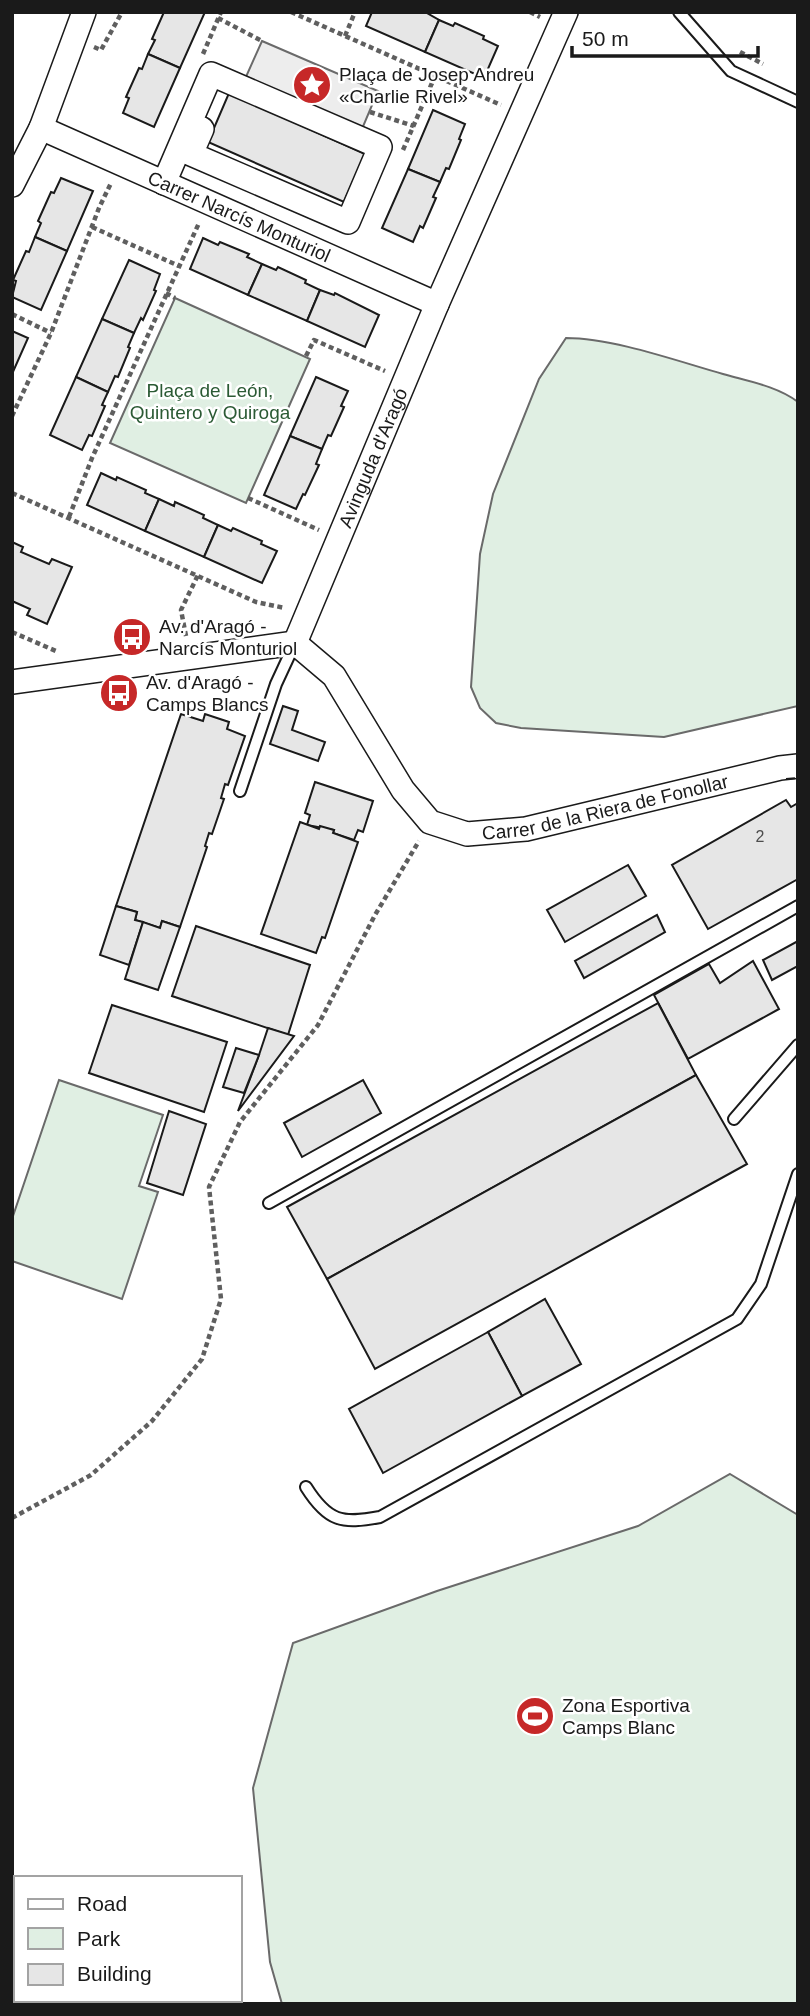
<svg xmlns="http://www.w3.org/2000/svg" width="810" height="2016" viewBox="0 0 810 2016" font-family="Arial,sans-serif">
<rect width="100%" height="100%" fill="#fff"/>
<g fill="#e0efe3" stroke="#6a6a6a" stroke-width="2">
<path d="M175,298l135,61 -64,144 -136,-60z"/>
<path d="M566,338c47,0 111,23 157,36 24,7 54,12 75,28v304l-134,31 -143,-9 -25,-5 -16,-15 -9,-21 9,-133 13,-60 46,-115z"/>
<path d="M59,1080l104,35 -24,71 19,6 -36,107 -110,-38v-42z"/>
<path d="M730,1474l68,41v489h-516l-12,-42 -17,-174 40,-145 144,-52 201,-65z"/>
</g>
<path fill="#ededed" stroke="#6a6a6a" stroke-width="2" d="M262,41l116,50 -16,38 -117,-50z"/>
<g fill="#e6e6e6" stroke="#1a1a1a" stroke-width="2">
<path d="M164,12h41l-25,56 -32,-14 7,-14 -3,-1z"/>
<path d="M372,12h53l14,8 -14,32 -59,-26z"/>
<path d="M439,20l14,6 2,-3 29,13 -1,3 15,7 -14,32 -59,-26z"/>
<path d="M148,54l32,14 -26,59 -31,-14 6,-15 -3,-1 13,-29 3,1z"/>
<path d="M229,93l136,61 -21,48 -136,-60z"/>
<path d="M433,110l32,14 -6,15 2,1 -12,29 -3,-1 -6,14 -32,-13z"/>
<path d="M408,169l32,13 -7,15 3,1 -13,30 -3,-2 -7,16 -31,-14z"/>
<path d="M61,178l32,13 -26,60 -32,-14 6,-14 -3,-2 13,-29 3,1z"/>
<path d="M35,237l32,14 -26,59 -29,-13 4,-16 -3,-1 13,-29 3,1z"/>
<path d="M203,238l15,7 2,-3 29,12 -2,3 15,7 -14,31 -58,-26z"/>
<path d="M129,260l31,14 -6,16 2,1 -13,29 -2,-2 -7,15 -32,-14z"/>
<path d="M262,264l14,6 2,-3 28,13 -1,3 15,7 -13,31 -59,-26z"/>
<path d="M320,290l14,5 1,-2 44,22 -14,32 -58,-26z"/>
<path d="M102,319l32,14 -6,14 2,1 -12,29 -3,-1 -7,16 -32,-15z"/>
<path d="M12,331l16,7 -16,36z"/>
<path d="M76,377l32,15 -6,13 3,1 -13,30 -3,-1 -7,15 -32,-15z"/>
<path d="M316,377l32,14 -7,15 3,1 -13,29 -3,-1 -6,14 -32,-13z"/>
<path d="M290,436l32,13 -6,15 3,1 -14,30 -2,-1 -7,15 -32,-14z"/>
<path d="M101,473l15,7 1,-3 29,13 -1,3 14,6 -14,32 -58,-26z"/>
<path d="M159,499l15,7 1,-4 29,13 -1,3 15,7 -14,32 -59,-26z"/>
<path d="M218,525l13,6 2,-3 29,13 -1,3 16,7 -15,32 -58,-26z"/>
<path d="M12,542l11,5 -2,5 28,12 3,-5 20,8 -25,57 -20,-9 3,-6 -18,-8z"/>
<path d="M283,706l15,5 -6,19 33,12 -7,19 -48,-17z"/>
<path d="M181,714l22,7 2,-7 24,8 -2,7 18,7 -17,49 -3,-1 -4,14 3,1 -12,35 -3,-1 -4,13 2,1 -27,80 -18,-6 -2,7 -25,-8 2,-8 -21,-6z"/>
<path d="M315,782l58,19 -10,31 -5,-2 -4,10 -21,-7 1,-3 -27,-5 3,-10 -5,-2z"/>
<path d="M786,800l5,7 7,-4v76l-90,50 -36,-64z"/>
<path d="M300,822l19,7 1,-3 14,4 -1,3 25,9 -33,96 -3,-1 -6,16 -55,-19z"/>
<path d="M628,865l18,31 -81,46 -18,-32z"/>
<path d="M116,906l21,6 -2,8 8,2 -14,43 -29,-10z"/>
<path d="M657,915l8,17 -81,46 -9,-17z"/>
<path d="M162,921l18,6 -22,63 -33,-11 18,-57 17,6z"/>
<path d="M196,926l114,39 -22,70 -116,-39z"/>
<path d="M798,941v25l-26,14 -9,-20z"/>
<path d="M753,961l26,48 -91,50 -34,-64 55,-31 11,19z"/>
<path d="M658,1003l38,72 -369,204 -40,-72z"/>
<path d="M112,1005l115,37 -23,70 -115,-39z"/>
<path d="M268,1028l26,8 -56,75 21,-56z"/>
<path d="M236,1048l23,7 -15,38 -21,-6z"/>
<path d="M696,1075l51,89 -372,205 -48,-90z"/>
<path d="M363,1080l18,33 -79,44 -18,-34z"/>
<path d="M169,1111l37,13 -23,71 -36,-12z"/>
<path d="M545,1299l36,65 -59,32 -34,-64z"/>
<path d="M488,1332l34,64 -139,77 -34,-64z"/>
</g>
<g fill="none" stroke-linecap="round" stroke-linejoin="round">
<defs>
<g id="lane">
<path d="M679,12l52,59 67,31"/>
<path d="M240,791l36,-107 19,-41"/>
<path d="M734,1119l64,-74"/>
<path d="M269,1203l529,-297"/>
<path d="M306,1487c22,35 36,37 74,30l357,-198 24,-35 37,-110"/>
</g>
<g id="street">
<path id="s1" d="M41,128l396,176"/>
<path d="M164,183l47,-109 169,73 -32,75 -157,-68 11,-25 -12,-6"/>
<path d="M12,185l29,-57 43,-116"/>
<path id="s2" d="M295,643l142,-339 129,-292"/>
<path id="s3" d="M295,643l39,33 69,114 27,32 37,12 59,-5 254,-61 18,-2"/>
<path d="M12,682l283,-39"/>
</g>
</defs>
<use href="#lane" stroke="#1a1a1a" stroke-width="14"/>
<use href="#street" stroke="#1a1a1a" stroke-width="26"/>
<g stroke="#5f5f5f" stroke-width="4.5" stroke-dasharray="5 3.5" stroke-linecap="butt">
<path d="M291,12l210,93"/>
<path d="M530,12l10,5"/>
<path d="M218,18l44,23"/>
<path d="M345,36l10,-24"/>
<path d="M94,47l7,3 21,-38"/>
<path d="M740,52l23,12"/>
<path d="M203,54l18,-42"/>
<path d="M370,112l44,14"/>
<path d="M403,150l32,-74"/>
<path d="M92,227l87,39"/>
<path d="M166,293l9,5"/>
<path d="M12,314l39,19"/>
<path d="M306,356l8,-16 71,31"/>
<path d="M12,416l39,-83 48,-125 12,-25"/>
<path d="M12,493l244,109 29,6"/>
<path d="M248,498l71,32"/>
<path d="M69,517l23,-59 107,-235"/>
<path d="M12,632l44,19"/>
<path d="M186,636l-5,-26 17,-35"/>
<path d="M12,1518l79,-43 61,-54 50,-62 19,-60 -12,-112 31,-65 78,-97 57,-110 44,-74"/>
</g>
<use href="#lane" stroke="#fff" stroke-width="10"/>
<use href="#street" stroke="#fff" stroke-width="23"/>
<path stroke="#1a1a1a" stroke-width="2" stroke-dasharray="9 3.5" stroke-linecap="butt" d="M786,779l12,-1"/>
</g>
<defs>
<symbol id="sight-disc" viewBox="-11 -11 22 22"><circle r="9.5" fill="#c62828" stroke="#fff"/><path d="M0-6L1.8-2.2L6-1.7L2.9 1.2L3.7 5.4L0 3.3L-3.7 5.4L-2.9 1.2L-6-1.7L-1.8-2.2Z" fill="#fff"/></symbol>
<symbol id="bus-disc" viewBox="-11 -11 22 22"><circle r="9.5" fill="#c62828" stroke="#fff"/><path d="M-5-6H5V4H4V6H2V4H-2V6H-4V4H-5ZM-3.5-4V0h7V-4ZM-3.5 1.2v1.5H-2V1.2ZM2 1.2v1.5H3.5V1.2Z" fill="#fff"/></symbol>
<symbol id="stadium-disc" viewBox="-11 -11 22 22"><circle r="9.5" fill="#c62828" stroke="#fff"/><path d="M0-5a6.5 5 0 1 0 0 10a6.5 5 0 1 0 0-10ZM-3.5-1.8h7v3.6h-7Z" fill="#fff"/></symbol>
</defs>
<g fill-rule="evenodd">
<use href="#sight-disc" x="290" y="63" width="44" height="44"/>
<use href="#bus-disc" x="110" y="615" width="44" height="44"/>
<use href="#bus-disc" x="97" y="671" width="44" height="44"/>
<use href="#stadium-disc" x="513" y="1694" width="44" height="44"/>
</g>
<g text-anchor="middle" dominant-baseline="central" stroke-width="5" stroke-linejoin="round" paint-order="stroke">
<g font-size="16" fill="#4d4d4d">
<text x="760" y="836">2</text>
</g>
<g font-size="19" fill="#1a1a1a" stroke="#fff" text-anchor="start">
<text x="339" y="74">Plaça de Josep Andreu<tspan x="339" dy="22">«Charlie Rivel»</tspan></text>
<text x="159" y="626">Av. d'Aragó -<tspan x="159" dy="22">Narcís Monturiol</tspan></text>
<text x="146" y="682">Av. d'Aragó -<tspan x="146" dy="22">Camps Blancs</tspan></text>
<text x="562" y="1705">Zona Esportiva<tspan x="562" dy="22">Camps Blanc</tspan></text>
</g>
<g font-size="19" fill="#1a1a1a" stroke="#fff">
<text stroke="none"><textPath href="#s1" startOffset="217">Carrer Narcís Monturiol</textPath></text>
<text stroke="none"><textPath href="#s2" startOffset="201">Avinguda d'Aragó</textPath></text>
<text stroke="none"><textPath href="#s3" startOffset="406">Carrer de la Riera de Fonollar</textPath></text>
</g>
<g font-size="19" fill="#2b5a34" stroke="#fff">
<text x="210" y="390">Plaça de León,<tspan x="210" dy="22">Quintero y Quiroga</tspan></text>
</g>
</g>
<rect width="810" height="2016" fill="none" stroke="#1a1a1a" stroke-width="28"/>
<rect x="14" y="1876" width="228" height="126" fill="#ffffff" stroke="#a3a3a3" stroke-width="2"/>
<rect x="28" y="1899" width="35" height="10" fill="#ffffff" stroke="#a3a3a3" stroke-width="2"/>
<text x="77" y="1911" font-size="21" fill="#1a1a1a">Road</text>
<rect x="28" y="1928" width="35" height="21" fill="#e0efe3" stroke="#a3a3a3" stroke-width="2"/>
<text x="77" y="1946" font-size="21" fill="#1a1a1a">Park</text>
<rect x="28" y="1964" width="35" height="21" fill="#e6e6e6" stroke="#a3a3a3" stroke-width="2"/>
<text x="77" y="1981" font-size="21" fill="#1a1a1a">Building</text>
<path d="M572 46v10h186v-10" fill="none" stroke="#1a1a1a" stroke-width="3.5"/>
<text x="582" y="46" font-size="21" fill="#1a1a1a" stroke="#ffffff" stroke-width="5" paint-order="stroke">50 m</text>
</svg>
